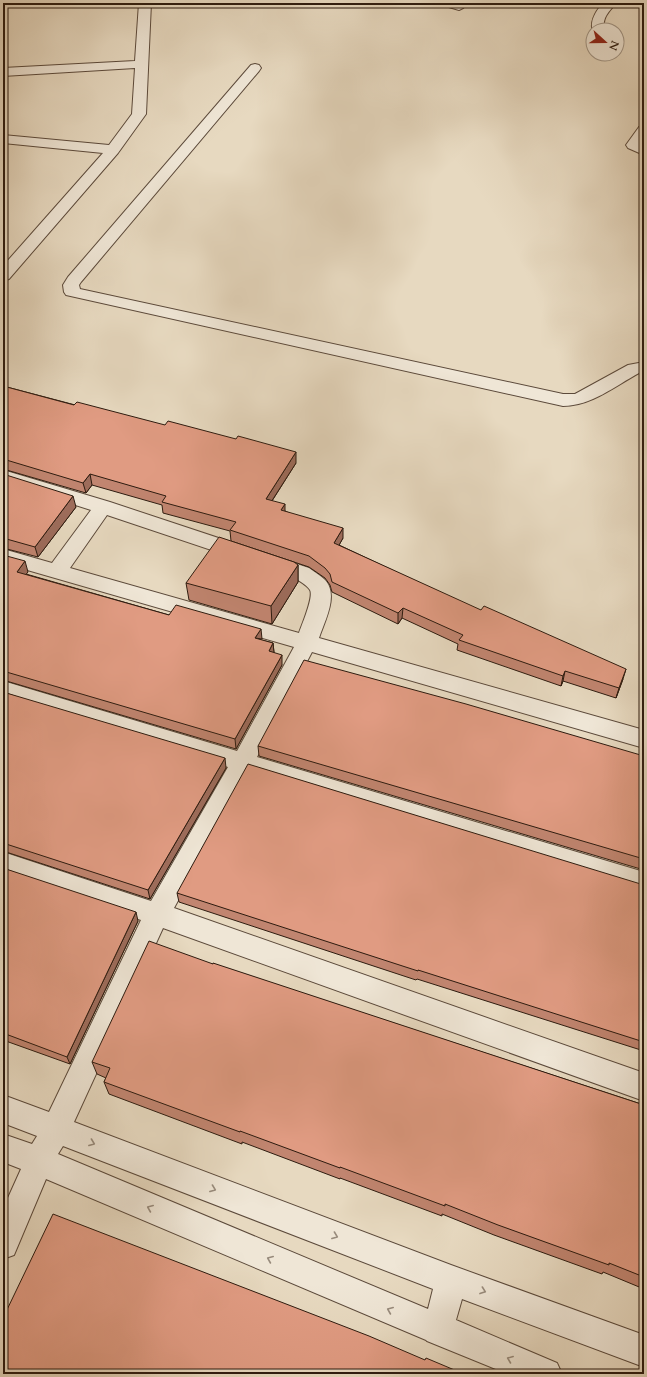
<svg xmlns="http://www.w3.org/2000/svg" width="647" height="1377" viewBox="0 0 647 1377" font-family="Cardo,serif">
<rect width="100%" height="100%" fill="#e7d9c0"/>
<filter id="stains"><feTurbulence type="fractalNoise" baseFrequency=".005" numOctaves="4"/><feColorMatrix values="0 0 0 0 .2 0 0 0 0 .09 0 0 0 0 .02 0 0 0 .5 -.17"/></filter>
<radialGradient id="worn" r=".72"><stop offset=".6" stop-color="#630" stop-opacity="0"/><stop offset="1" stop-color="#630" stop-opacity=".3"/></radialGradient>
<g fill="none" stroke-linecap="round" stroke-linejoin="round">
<defs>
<g id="minor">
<path d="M139,3h12l-5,111 -28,39 -109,126 -6,2v-15l100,-113 -100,-10v-8l106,10 23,-31 3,-46 -132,8v-8l132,-7z"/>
<path d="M440,3h21l4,3 -2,2 -4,2 -17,-5z"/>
<path d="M603,3h13c-7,9 -14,14 -12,27h-11v2c-4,-11 3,-21 10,-29z"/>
<path d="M255,64l4,1 2,3 -2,3 -178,211 -2,3 1,4 483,105h12l53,-29 16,-3v10l-5,1c-24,13 -48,33 -76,33l-497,-111 -2,-3 -1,-7 5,-8 183,-212z"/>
<path d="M644,126v13l-3,5 3,1v10l-16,-7 -2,-3 13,-18z"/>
<path d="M3,470l107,32 199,66c5,4 11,7 15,11 16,15 0,43 -5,59l325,92v18l-332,-96 -55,105 387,115v22l-396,-121 -74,135 470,165v28l-481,-173 -89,194 377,143 193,70v32l-182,-68 -6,21 101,43 5,11h-54l-81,-33 -1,-1 -380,-161 -32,76 -11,4v-50l18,-40 -18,-7v-28l29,10 5,-8 -34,-13v-28l46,17 92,-192 -138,-46v-22l148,49 77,-134 -225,-68v-18l234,70 57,-104 -291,-84v-14l49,14 39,-53 -88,-28zM107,515l188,63c4,3 12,7 15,12 4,7 -8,34 -11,43l-229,-65zM63,1146l370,143 -5,20 -370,-155z"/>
</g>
</defs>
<use href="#minor" stroke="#5c4a3b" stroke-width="2"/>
<use href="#minor" fill="#efe6d6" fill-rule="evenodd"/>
</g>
<g fill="#c18570" stroke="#2d1b0f">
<path d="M3,386l293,77 -24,38 13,10 58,27 -4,7 284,134 -7,19 -53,-17 -2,5 -104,-36 1,-6 -56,-26 -4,6 -66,-32 -2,-7 -5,-7 -16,-11 -78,-26 -1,-10 -67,-18 -1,-8 -70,-20 -6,8 -83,-24z"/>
<path d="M3,474l73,33 -38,50 -35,-9z"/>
<path d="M3,555l25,17 -2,2 143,41 104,28 1,9 8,13 -46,84 -233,-69z"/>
<path d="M298,565v17l-26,42 -83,-24 -3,-17z"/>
<path d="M3,692l223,76 -76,131 -147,-48z"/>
<path d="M258,746l386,10v114l-385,-114z"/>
<path d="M3,868l135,53 -68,143 -67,-24z"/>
<path d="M644,885v166l-227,-72 -1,1 -237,-78 -2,-9z"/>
<path d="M213,964l431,141v184l-41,-17 -1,2 -108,-39 -52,-21v2l-102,-38v1l-98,-37v2l-133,-50 -5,-12 2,-4 -9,-4 -5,-12z"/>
</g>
<g fill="#9d6c5b" stroke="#2d1b0f">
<path d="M296,452v11l-30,47v-11z"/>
<path d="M90,474l2,11 -6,8 -3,-10z"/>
<path d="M73,496l3,11 -38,50 -3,-10z"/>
<path d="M285,504v11l-4,-5z"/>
<path d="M343,528v10l-9,16v-11z"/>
<path d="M25,561l3,11 -8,10 -3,-10z"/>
<path d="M298,565v17l-26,42 -1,-18z"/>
<path d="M403,608l-1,10 -4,6v-11z"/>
<path d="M261,629l1,10 -7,-1z"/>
<path d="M273,643l1,10 -5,-2z"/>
<path d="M282,655v10l-46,84 -1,-10z"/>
<path d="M626,669l-3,10 -7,19 3,-10z"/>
<path d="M565,671l-2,10 -2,5 2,-10z"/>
<path d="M225,758l1,10 -76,131 -2,-9z"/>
<path d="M136,912l2,9 -68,143 -3,-7z"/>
</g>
<g fill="#e09b82" stroke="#2d1b0f">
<path d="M3,386l71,19 3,-3 88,23 3,-4 68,18 2,-3 58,16 -30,47 19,5 -4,6 62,18 -9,15 147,67 3,-4 142,63 -7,19 -54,-17 -2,5 -104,-36 4,-5 -60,-27 -5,5 -66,-31 -2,-8 -5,-6 -16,-12 -79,-26 6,-8 -74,-20 4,-6 -76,-22 -7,9 -80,-24z"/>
<path d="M3,474l70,22 -38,51 -32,-9z"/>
<path d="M219,537l75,25 4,3 -27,41 -85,-23z"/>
<path d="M3,555l22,6 -8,11 152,43 7,-10 85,24 -6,9 18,5 -4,8 13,4 -47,84 -232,-68z"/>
<path d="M304,660l162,44 178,52v103l-386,-113z"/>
<path d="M3,692l222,66 -77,132 -145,-47z"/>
<path d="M248,764l396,121v157l-226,-72v1l-241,-78z"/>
<path d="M3,868l133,44 -69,145 -64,-24z"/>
<path d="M149,941l64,23v-1l431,142v172l-35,-14v2l-111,-40 -53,-21v2l-105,-39v1l-100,-37v1l-136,-50 6,-14 -18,-6z"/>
<path d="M53,1214l316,122 56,24 1,-2 38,16h-461v-56z"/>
</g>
<defs><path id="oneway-chevron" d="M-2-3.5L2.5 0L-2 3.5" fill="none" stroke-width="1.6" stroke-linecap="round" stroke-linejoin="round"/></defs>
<g stroke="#988b7c">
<use href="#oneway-chevron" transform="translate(92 1143) rotate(21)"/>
<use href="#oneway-chevron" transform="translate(213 1189) rotate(21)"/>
<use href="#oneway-chevron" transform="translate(150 1208) rotate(-157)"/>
<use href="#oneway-chevron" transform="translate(335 1236) rotate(21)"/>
<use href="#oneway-chevron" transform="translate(270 1259) rotate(-157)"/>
<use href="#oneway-chevron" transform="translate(483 1291) rotate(20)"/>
<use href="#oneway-chevron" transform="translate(390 1310) rotate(-157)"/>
<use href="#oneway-chevron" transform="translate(510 1359) rotate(-158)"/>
</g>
<rect width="647" height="1377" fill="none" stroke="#e7d9c0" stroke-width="16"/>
<rect x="4" y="4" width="639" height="1369" fill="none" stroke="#2d1b0f" stroke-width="2"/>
<rect x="8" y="8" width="631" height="1361" fill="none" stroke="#2d1b0f"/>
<g transform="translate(605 42) rotate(111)"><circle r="19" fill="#efe6d6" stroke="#a19586"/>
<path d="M0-3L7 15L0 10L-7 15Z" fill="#8f2418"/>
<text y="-6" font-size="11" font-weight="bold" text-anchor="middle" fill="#2d1b0f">N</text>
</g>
<rect width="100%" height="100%" filter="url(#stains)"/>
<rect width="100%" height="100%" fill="url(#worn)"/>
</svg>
